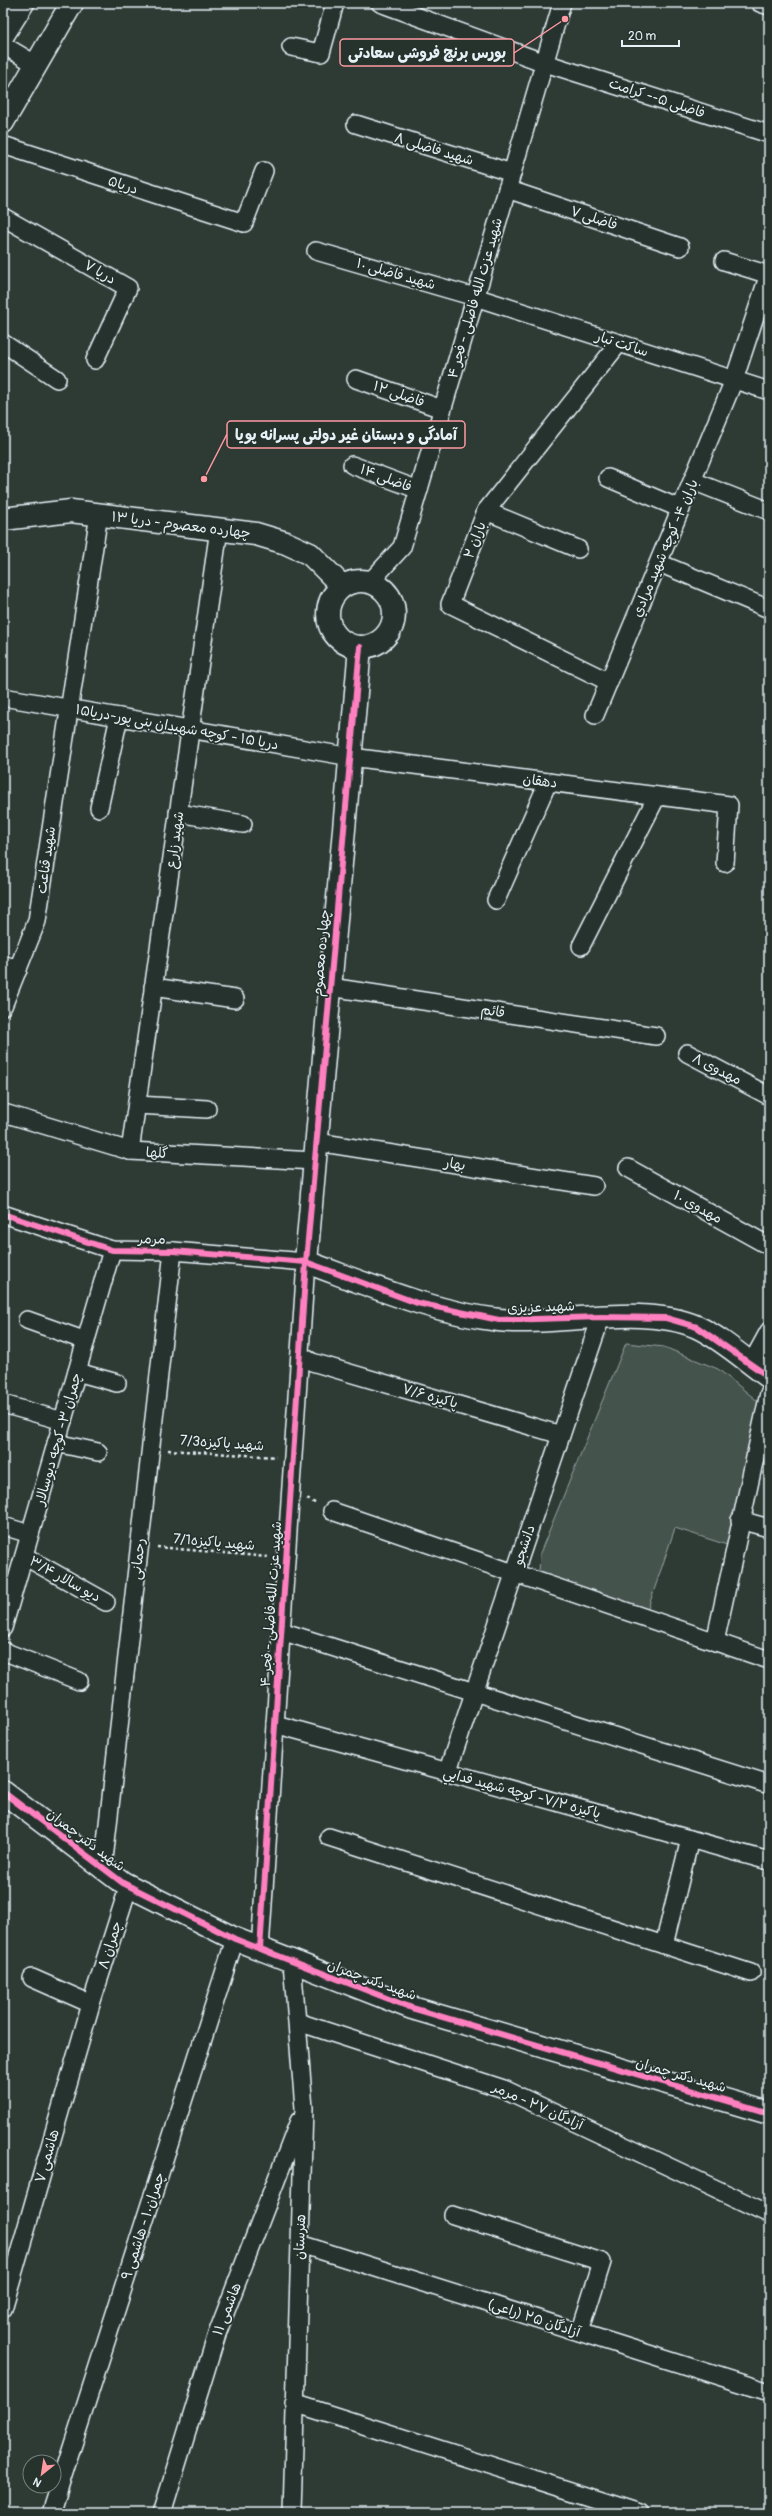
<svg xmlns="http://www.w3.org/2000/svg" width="772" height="2516" viewBox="0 0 772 2516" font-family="Pangolin,'Playpen Sans Arabic',sans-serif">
<rect width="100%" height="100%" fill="#2e3b35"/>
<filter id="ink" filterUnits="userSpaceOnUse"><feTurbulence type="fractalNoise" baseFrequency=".025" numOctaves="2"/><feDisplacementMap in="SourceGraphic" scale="8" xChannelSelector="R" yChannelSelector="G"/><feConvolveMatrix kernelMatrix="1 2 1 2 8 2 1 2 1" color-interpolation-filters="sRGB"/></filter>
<g filter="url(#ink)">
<path fill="#45524e" stroke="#96a2a3" d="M626,1343l38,4 54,22 42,34 -33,142 -52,-17 -29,86 -107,-42 1,-19z"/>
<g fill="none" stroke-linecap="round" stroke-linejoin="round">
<defs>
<g id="street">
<path d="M380,3l165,60 224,71"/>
<path d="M760,3l9,3"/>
<path d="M3,45l32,19"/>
<path d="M291,47l30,6 14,-50"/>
<path d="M356,124l156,49"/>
<path d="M3,145l241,78 20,-52"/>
<path d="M507,189l173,58"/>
<path d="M3,217l125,71 -33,72"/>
<path d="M316,251l159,46 294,94"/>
<path d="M724,261l45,14"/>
<path d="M3,343l54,36"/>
<path d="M356,379l86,30"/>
<path d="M352,465l67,25"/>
<path d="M608,478l73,31"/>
<path d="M693,481l76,30"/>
<path d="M486,511l92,38"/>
<path d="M659,563l110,46"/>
<path d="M370,582l32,-35 160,-544"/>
<path d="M609,682l-159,-78 36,-93 133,-168"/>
<path d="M3,697l348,60 378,48 -4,58"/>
<path d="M595,715l139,-335 35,-106"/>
<path d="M99,808l20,-91"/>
<path d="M178,813l65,11"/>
<path d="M496,900l52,-118"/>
<path d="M581,946l76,-150"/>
<path d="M3,964l15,6"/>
<path d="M153,987l82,12"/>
<path d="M330,987l326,49"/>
<path d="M3,1006l34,-85 62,-407"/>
<path d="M687,1053l82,43"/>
<path d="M137,1105l70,4"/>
<path d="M4,1113l126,38 185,10"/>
<path d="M317,1142l277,44"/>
<path d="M130,1151l89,-622"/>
<path d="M628,1168l141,78"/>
<path d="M3,1214l109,36 61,1 133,11 -46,687"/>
<path d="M27,1320l59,21"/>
<path d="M300,1355l12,7 249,73"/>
<path d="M751,1364l18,-33"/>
<path d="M77,1372l40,11"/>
<path d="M3,1404l60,17"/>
<path d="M56,1443l42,9"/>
<path d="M332,1511l437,149"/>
<path d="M740,1520l29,8"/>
<path d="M3,1526l27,8"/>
<path d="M24,1556l82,46"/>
<path d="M3,1628l109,-378"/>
<path d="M281,1631l488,154"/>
<path d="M715,1642l54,-249"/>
<path d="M3,1651l76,30"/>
<path d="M275,1724l494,137"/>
<path d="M447,1773l154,-456"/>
<path d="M329,1837l422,136"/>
<path d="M103,1868l70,-617"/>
<path d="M664,1945l26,-106"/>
<path d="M32,1978l59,26"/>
<path d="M298,2022l206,67 265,125"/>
<path d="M453,2215l149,47 -22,70"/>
<path d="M300,2244l469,148"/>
<path d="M3,2309l88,-305 38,-119"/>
<path d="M294,2403l346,110"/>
<path d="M51,2513l184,-574"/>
<path d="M162,2513l55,-179 82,-213"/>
<path d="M292,2513l12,-405 -12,-146"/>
</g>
<g id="secondary">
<path d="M3,519l68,-8 185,23 30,9 24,11 32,32"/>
<circle cx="361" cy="614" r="33"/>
<path d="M360,647l-54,615c61,22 128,51 193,58 59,6 144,-17 198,7 26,12 49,34 72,50"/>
<path d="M3,1792l120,91 112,56 177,69 357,105"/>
</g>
<g id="primary">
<path d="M3,35l20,-32"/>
<path d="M3,122l69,-119"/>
</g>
</defs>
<use href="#street" stroke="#e8f1f8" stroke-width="20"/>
<use href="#secondary" stroke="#e8f1f8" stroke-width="25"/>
<use href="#primary" stroke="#e8f1f8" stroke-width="25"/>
<g stroke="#e8f1f8" stroke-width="2.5" stroke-dasharray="3 3" stroke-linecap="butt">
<path d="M168,1450l108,7"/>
<path d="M307,1499l10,5"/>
<path d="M157,1547l111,10"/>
</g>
<use href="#street" stroke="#26332d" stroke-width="17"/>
<use href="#secondary" stroke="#26332d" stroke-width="22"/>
<use href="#primary" stroke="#26332d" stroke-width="22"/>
<defs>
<g id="cycleway">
<path d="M3,1214l109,36 61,1 133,11 111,41 82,17 102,-3 65,1 31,9 72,50"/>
<path d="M3,1792l120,91 112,56 177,69 357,105"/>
<path d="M260,1949l46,-687 54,-615"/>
</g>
</defs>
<use href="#cycleway" stroke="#26332d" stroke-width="8"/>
<use href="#cycleway" stroke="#ff80c0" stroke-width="6"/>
</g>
</g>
<g text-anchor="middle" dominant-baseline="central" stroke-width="3.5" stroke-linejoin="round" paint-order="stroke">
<g font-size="14" fill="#e8f1f8" stroke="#26332d">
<text transform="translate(657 98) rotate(18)">فاضلی ۵-- کرامت</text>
<text transform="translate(434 149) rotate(17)">شهید فاضلی ۸</text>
<text transform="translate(123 185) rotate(18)">دریا۵</text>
<text transform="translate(594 218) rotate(18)">فاضلی ۷</text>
<text transform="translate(100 272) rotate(30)">دریا ۷</text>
<text transform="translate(396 274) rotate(16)">شهید فاضلی ۱۰</text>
<text transform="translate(475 298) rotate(-74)">شهید عزت الله فاضلی - فجر ۴</text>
<text transform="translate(622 344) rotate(18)">ساکت تبار</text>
<text transform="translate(399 394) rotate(19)">فاضلی ۱۲</text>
<text transform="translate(386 478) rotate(21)">فاضلی ۱۴</text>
<text transform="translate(181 525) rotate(7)">چهارده معصوم - دریا ۱۳</text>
<text transform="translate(475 540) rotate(-69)">باران ۲</text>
<text transform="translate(665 548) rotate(-67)">باران ۴- كوچه شهيد مرادي</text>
<text transform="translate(177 727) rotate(10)">دریا ۱۵ - كوچه شهيدان بنی پور-دريا۱۵</text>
<text transform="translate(540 781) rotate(7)">دهقان</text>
<text transform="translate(175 840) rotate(-82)">شهید زارع</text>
<text transform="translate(46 860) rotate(-82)">شهید قناعت</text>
<text transform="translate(321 953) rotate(-85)">چهارده معصوم</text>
<text transform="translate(493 1011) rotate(9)">قائم</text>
<text transform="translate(717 1069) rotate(27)">مهدوی ۸</text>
<text transform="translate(157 1153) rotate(3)">گلها</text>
<text transform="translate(455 1164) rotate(9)">بهار</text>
<text transform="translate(698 1207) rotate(29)">مهدوی ۱۰</text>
<text transform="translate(152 1239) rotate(1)">مرمر</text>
<text transform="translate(541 1307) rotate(-2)">شهید عزیزی</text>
<text transform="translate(430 1396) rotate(16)">پاکیزه ۷/۶</text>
<text transform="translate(58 1439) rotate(-74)">چمران ۳- كوچه ديوسالار</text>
<text transform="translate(222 1443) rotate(4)">شهید پاکیزه7/3</text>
<text transform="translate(214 1542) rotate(5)">شهید پاکیزه7/1</text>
<text transform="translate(524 1545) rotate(-71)">دانشجو</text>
<text transform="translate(138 1559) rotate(-84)">رحمانی</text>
<text transform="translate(65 1579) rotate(29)">دیو سالار ۳/۴</text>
<text transform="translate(271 1604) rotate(-86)">شهید عزت الله فاضلی - فجر ۴</text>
<text transform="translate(522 1793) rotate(15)">پاکیزه ۷/۲- كوچه شهيد فدايي</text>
<text transform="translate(86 1840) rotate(37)">شهید دکتر چمران</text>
<text transform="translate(110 1945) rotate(-73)">چمران ۸</text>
<text transform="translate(372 1980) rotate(20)">شهید دکتر چمران</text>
<text transform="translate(681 2075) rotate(16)">شهید دکتر چمران</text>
<text transform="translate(538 2106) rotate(24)">آزادگان ۲۷ - مرمر</text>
<text transform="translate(47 2156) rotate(-74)">هاشمی ۷</text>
<text transform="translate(143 2226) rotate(-72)">چمران۱۰ - هاشمی ۹</text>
<text transform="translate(300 2237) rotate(-88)">هنرستان</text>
<text transform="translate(227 2309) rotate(-69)">هاشمی ۱۱</text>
<text transform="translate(534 2318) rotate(18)">آزادگان ۲۵ (راعی)</text>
</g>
</g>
<path fill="none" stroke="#ff9aa2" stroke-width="1.5" d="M565 19L514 53M204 479L227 434"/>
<g fill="#ff9aa2" stroke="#26332d" stroke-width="1.5">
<circle cx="565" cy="19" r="4"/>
<circle cx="204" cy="479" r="4"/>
</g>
<g fill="#26332d" stroke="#ff9aa2" stroke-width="1.5">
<rect x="340" y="39" width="174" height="27" rx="4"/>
<rect x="227" y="421" width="238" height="27" rx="4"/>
</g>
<g font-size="15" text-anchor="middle" font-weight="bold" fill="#e8f1f8">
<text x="427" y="58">بورس برنج فروشی سعادتی</text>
<text x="346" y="440">آمادگی و دبستان غیر دولتی پسرانه پویا</text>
</g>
<rect width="772" height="2516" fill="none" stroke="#26332d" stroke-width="16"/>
<rect x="8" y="8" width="756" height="2500" fill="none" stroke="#e8f1f8" stroke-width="1.5" filter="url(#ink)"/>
<g transform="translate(42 2474) rotate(210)"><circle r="19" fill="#26332d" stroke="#747f7e"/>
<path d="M0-3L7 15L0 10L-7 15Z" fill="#ff9aa2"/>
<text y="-6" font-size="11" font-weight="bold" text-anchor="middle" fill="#e8f1f8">N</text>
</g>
<path d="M622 40v6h57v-6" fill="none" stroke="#e8f1f8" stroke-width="2"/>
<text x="628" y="40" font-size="12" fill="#e8f1f8" stroke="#26332d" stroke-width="3" paint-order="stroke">20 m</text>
</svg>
